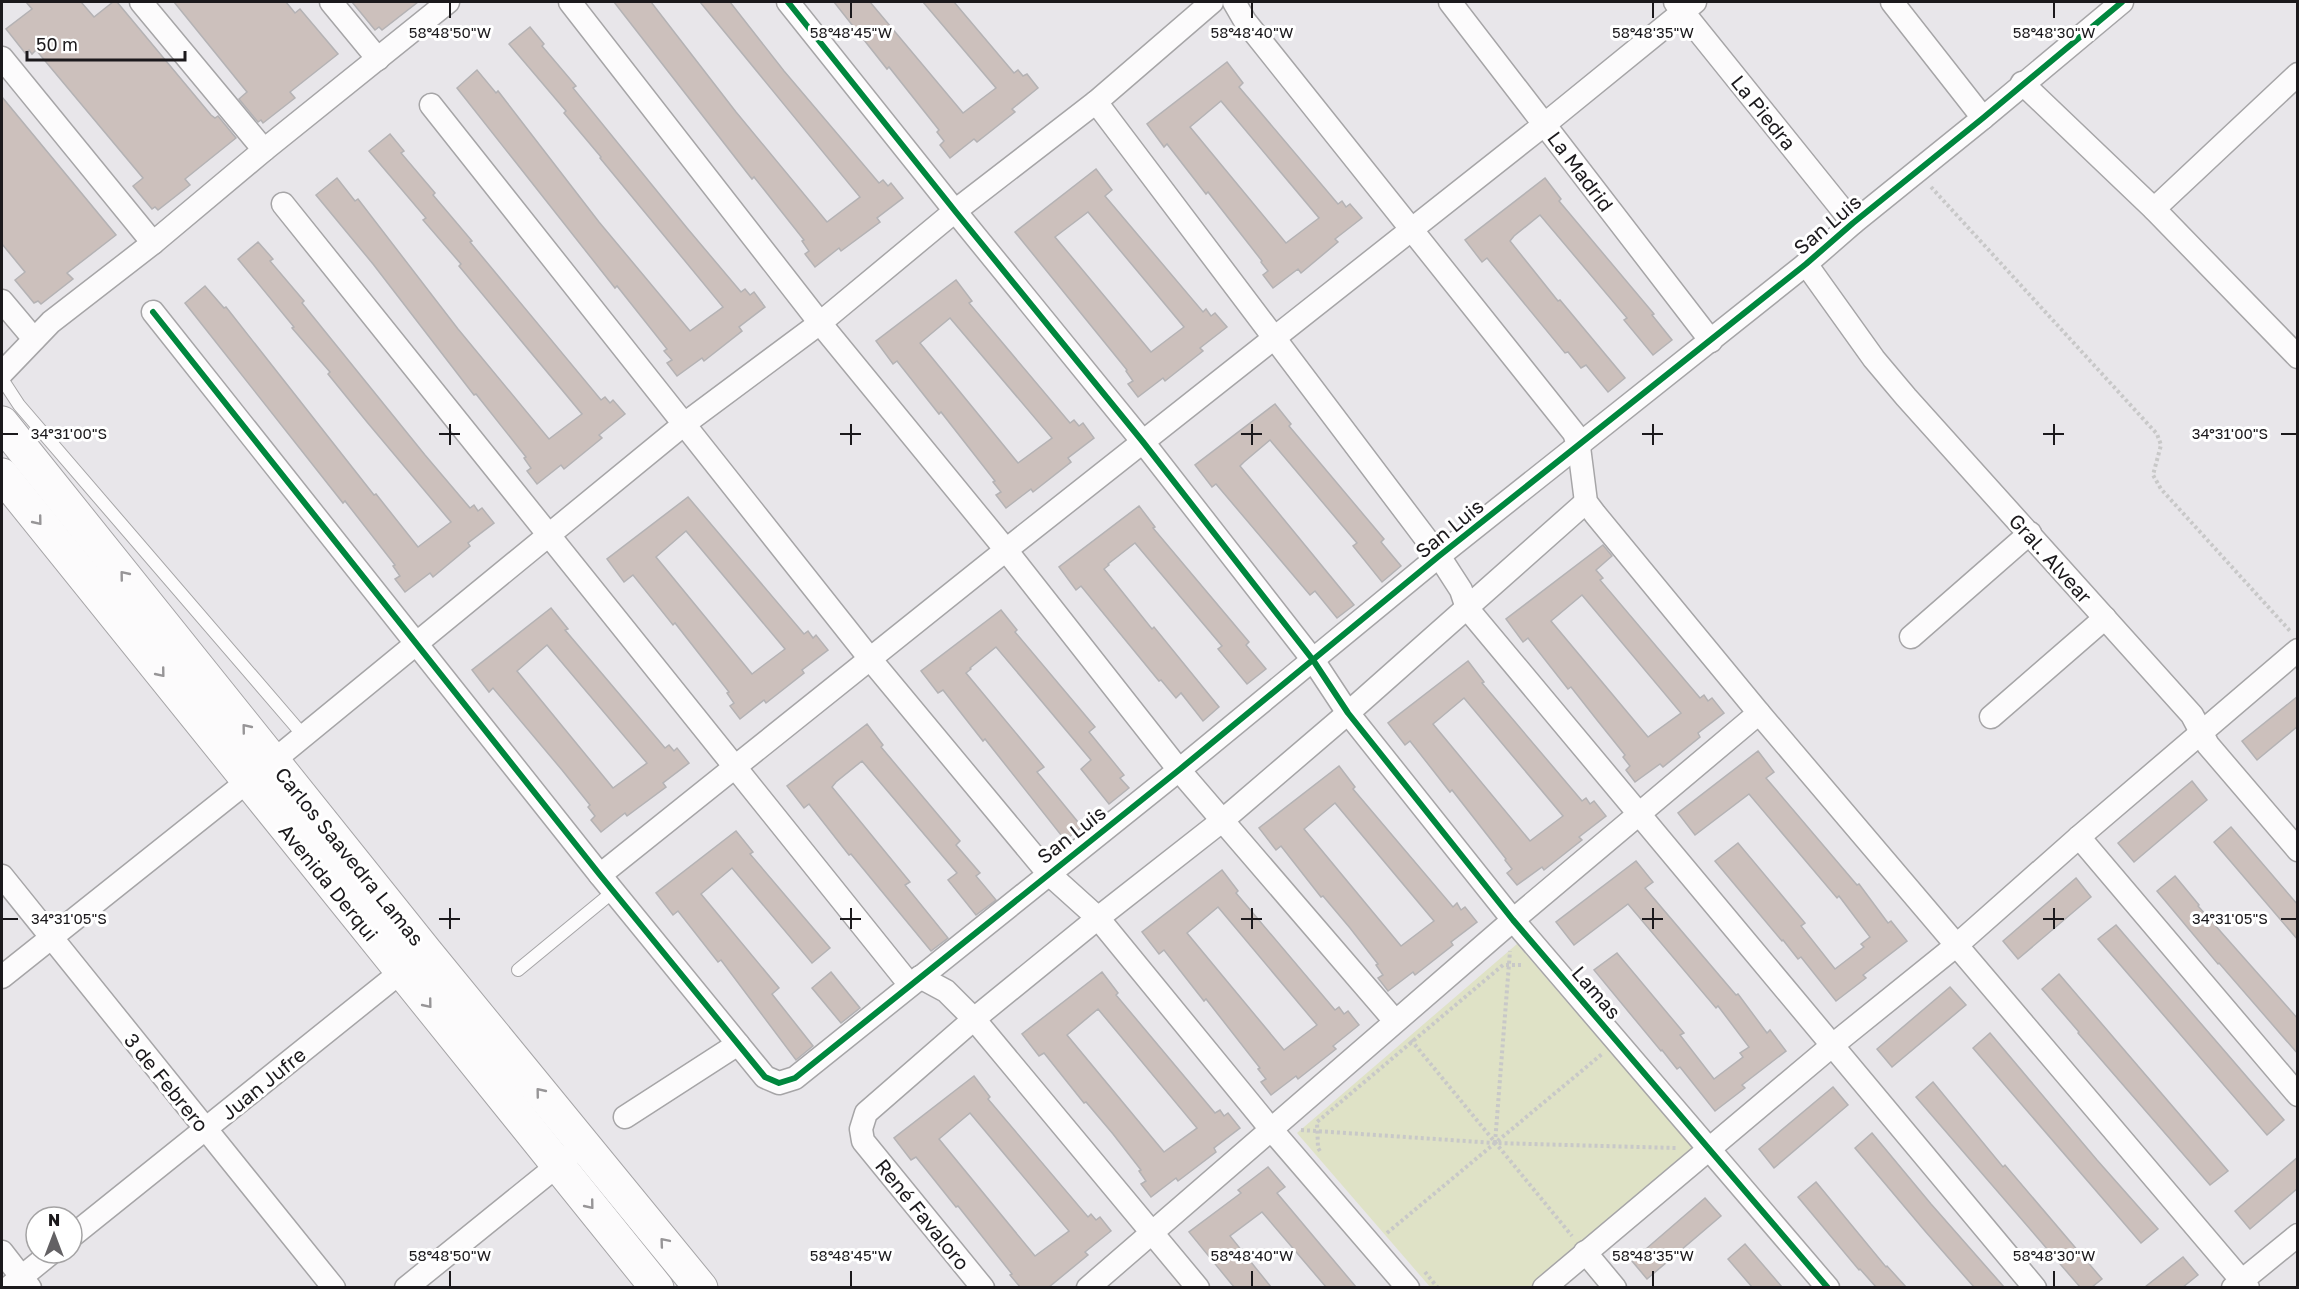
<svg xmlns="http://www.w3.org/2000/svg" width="2299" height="1289" viewBox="0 0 2299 1289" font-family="'Golos Text',sans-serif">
<rect width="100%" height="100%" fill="#e8e6ea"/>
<path fill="#dfe2c6" d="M1517,944l176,204 -163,139 -99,1 -134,-155z"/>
<g fill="#ccc0bc" stroke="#b4b2b4" stroke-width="1.5" fill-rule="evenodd">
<path d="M26,2h55l13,15 19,-15h4l94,113 4,3 3,-2 18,22 -51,41 5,6 -32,25 -3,-3 -3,2 -19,-23 10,-8 -107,-128 -4,4 -3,-4 -4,3 -19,-24 26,-20z"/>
<path d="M174,2h112l9,11 5,-4 38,45 -48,38 5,6 -32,25 -2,-3 -3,2 -19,-23 8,-7z"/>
<path d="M352,2h66l-36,28 -3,-3 -4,3z"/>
<path d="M614,2h37l85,110 91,110 33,-25 -160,-195h30l54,69 95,112 4,-3 5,6 3,-3 12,15 -26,20 3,4 -39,29 -2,-3 -24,19 -10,-13 4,-3 -7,-10 2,-1 -50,-63 -2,2z"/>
<path d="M834,2h36l93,111 33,-25 -73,-86h31l60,71 4,-3 5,6 4,-2 11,14 -26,21 3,3 -38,30 -3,-3 -24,19 -10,-13 4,-4 -7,-9 2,-2 -50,-63 -2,2z"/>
<path d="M530,27l14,17 -2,2 34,40 -3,2 114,140 54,64 4,-3 5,6 4,-3 11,15 -26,20 3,4 -38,30 -2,-3 -25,18 -10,-13 5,-3 -8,-9 3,-2 -50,-63 -2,2 -158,-200 20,-18 19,23 2,-2 101,131 91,109 33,-24 -123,-149 1,-1 -37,-44 2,-2 -57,-67z"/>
<path d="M1227,62l16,21 -4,4 99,117 4,-3 4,6 4,-3 12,14 -27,21 3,3 -37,31 -3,-4 -25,19 -10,-13 5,-4 -7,-9 1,-1 -54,-69 -2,2 -39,-50 -3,3 -17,-23zM1221,101l98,117 -33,25 -96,-116z"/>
<path d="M2,97l114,138 -49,38 6,6 -32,25 -3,-3 -4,2 -19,-23 10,-8 -23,-28z"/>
<path d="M390,134l14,17 -3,2 34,40 -2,2 39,46 -2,1 131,158 4,-3 5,6 3,-3 12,14 -26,21 3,3 -38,31 -3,-4 -24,19 -10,-13 4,-3 -7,-10 2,-1 -50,-63 -2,1 -7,-9 -94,-122 -57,-69 21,-17 18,23 3,-2 100,130 91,110 33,-25 -123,-148 2,-2 -38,-44 3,-2 -57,-67z"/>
<path d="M1096,169l16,21 -7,6 98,116 3,-3 5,7 4,-3 12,14 -27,21 3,3 -38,30 -2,-3 -25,19 -10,-13 5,-3 -7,-10 1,-1 -112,-138zM1088,212l96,115 -33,25 -96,-115z"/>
<path d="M1545,178l16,21 -2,2 95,113 -2,1 20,25 -19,15 -29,-35 3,-2 -87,-103 -26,21 -4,5 48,60 2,-1 65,78 -17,14 -22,-27 -5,3 -13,-16 -3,1 -78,-95 -5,4 -17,-22z"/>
<path d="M258,242l15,17 -3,2 34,40 -2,2 123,152 45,53 4,-3 4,6 4,-3 12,15 -26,20 2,3 -37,31 -3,-4 -25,19 -10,-13 5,-3 -7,-10 2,-1 -50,-64 -2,2 -158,-200 20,-17 19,22 2,-1 148,188 2,-1 42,53 33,-25 -84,-100 -39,-48 2,-2 -38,-44 2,-1 -56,-68z"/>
<path d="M956,280l16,21 -3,2 101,120 4,-3 5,6 4,-3 11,15 -26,20 3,4 -38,30 -2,-3 -25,19 -10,-13 5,-3 -8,-10 2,-1 -54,-69 -2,2 -42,-53 -4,3 -17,-23zM950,318l102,120 -34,25 -98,-120z"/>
<path d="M1275,404l16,20 -2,2 95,113 -3,3 20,24 -19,16 -29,-36 4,-3 -87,-103 -26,22 -4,4 114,139 -17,13 -22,-27 -5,4 -94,-111 -4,3 -17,-22z"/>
<path d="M688,497l116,137 4,-3 5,7 3,-3 12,15 -26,20 2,3 -38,30 -2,-3 -24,19 -10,-13 4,-3 -7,-10 2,-1 -54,-69 -2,2 -40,-50 -9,7 -17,-23zM686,531l99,118 -33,25 -96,-117z"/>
<path d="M1139,506l16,21 -2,1 96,114 -3,3 20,24 -19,15 -29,-35 4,-3 -87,-103 -27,21 1,1 -5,4 48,60 2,-2 65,80 -16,14 -22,-28 -5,5 -15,-18 -2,1 -78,-95 -5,4 -17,-23z"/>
<path d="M1603,545l9,11 -16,14 7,8 -3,2 100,118 4,-3 4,6 4,-3 12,15 -26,20 2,4 -37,30 -3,-3 -25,18 -9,-12 4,-4 -7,-9 2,-2 -28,-35 -26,-33 -3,2 -40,-51 -5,4 -17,-23zM1582,595l99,118 -33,24 -97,-116z"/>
<path d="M551,608l17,21 -3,1 100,118 4,-3 5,6 3,-3 12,15 -26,20 3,4 -39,29 -2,-3 -24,19 -10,-12 4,-4 -7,-9 2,-2 -28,-35 -69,-82 -4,4 -17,-22zM547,645l100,118 -34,25 -96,-117z"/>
<path d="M1001,610l16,20 -2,2 80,95 -6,5 35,43 -4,3 9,10 -20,16 -28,-35 10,-9 -95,-113 -26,21 1,1 -5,4 78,94 -7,5 45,55 -17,13 -80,-101 -2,2 -40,-51 -5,3 -17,-22z"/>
<path d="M1468,661l16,21 -2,1 100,118 4,-3 4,6 4,-3 12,15 -27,21 3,3 -38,30 -2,-3 -25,18 -10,-12 5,-4 -7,-9 1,-1 -54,-69 -2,2 -40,-51 -5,4 -17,-22zM1464,698l99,118 -33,25 -97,-117z"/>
<path d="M2298,696v30l-41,34 -15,-19z"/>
<path d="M867,724l16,21 -2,2 79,94 -4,4 24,28 -4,3 20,24 -20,15 -28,-35 9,-7 -95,-112 -26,21 -4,5 78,95 -5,3 43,53 -17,13 -80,-97 -2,1 -40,-51 -5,4 -17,-22z"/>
<path d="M1758,751l16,21 -8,6 91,107 2,-1 29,39 3,-2 16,20 -44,34 3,3 -30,23 -35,-44 -3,2 -15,-19 -1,1 -67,-80 23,-18 67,80 -4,3 34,43 29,-22 -3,-3 9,-7 -31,-41 -2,2 -88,-104 -54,41 -17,-22z"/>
<path d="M1339,766l16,21 -2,2 100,118 4,-4 4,7 4,-3 12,15 -26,20 2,3 -38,30 -2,-3 -25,19 -10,-13 5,-3 -7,-10 2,-1 -28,-36 -27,-32 -2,1 -40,-51 -5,4 -17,-22zM1335,803l99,118 -33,25 -97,-117z"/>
<path d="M2192,781l15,19 -73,62 -16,-19z"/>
<path d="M2231,827l67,78v35l-84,-98z"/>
<path d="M736,831l17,21 -3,2 80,94 -18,15 -80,-95 -31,26 78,94 -7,6 41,52 -17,14 -75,-100 -3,2 -40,-51 -5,4 -17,-22z"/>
<path d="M1636,861l17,21 -8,6 91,107 2,-1 29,39 3,-3 16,21 -44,34 3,3 -30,23 -35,-44 -3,2 -15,-19 -1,1 -67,-81 23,-17 67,80 -4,2 34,44 29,-22 -3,-4 9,-6 -31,-41 -2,2 -88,-104 -54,41 -18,-23z"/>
<path d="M1222,870l16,21 -2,2 99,117 4,-3 5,7 4,-3 11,14 -26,21 3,3 -38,30 -2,-3 -25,19 -10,-13 5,-3 -8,-10 2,-1 -54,-69 -2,2 -40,-51 -5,4 -17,-22zM1218,907l99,118 -33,25 -97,-117z"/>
<path d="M2175,876l24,29 -1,1 100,113v35l-79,-91 -1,1 -61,-73z"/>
<path d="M2076,878l15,19 -73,62 -15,-18z"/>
<path d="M2116,925l168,195 -17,15 -169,-196z"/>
<path d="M831,972l29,36 -19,15 -29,-35z"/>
<path d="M1102,972l16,21 -2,2 99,118 5,-3 4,6 4,-3 12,15 -26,20 2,4 -38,29 -2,-3 -25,19 -10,-13 5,-3 -7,-10 2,-1 -28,-36 -27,-32 -2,1 -40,-50 -5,3 -17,-22zM1098,1009l99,119 -33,24 -97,-117z"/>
<path d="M2059,974l169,197 -18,14 -132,-152 1,-1 -37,-43z"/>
<path d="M1950,987l16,18 -74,62 -15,-18z"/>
<path d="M1990,1033l107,127 61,69 -17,14 -168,-195z"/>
<path d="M974,1076l16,21 -2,2 100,118 3,-3 5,6 4,-3 11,14 -26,21 3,3 -39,32h-29l-10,-12 2,-1 -54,-68 -2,1 -40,-50 -5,3 -17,-22zM970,1113l99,118 -34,25 -96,-117z"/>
<path d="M1933,1082l70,85 2,-2 97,114 -10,8h-12l-164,-190z"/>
<path d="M1833,1087l15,18 -74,63 -15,-19z"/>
<path d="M1872,1133l59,71 73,83h-30l-49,-56 -70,-83z"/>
<path d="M2298,1157v31l-48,41 -15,-18z"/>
<path d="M1268,1167l17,20 -8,6 79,94h-30l-64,-75 -32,24 41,51h-37l-45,-55 52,-39 -3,-3z"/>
<path d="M1816,1182l70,85 1,-1 19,21h-30l-16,-18 -1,1 -61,-73z"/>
<path d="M1705,1198l16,18 -74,63 -15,-18z"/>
<path d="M1745,1244l37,43h-30l-24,-28z"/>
<path d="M2183,1257l15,18 -15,12h-38z"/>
</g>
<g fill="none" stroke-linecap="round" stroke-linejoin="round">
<defs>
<g id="lane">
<path d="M2,379l17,26 284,330"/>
<path d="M518,970l96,-79"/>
</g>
<g id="street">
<path d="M141,2l123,148"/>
<path d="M331,2l47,57"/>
<path d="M570,2l250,321 186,227 173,220 216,251"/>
<path d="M788,2l167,209 188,231 170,218 35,53 165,207 315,368"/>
<path d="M1234,2l11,19 329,412 5,14 7,55 9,12 164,199 489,575"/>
<path d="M1450,2l261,339"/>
<path d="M1675,2l178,221"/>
<path d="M1892,2l91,116"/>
<path d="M2,58l151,185"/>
<path d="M2022,83l132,126 144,148"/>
<path d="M1096,102l343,454 22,34 6,18c188,228 380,452 568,680"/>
<path d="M431,105l440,555 177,213 50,45 172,210 138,160"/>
<path d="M283,204l627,781"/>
<path d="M2154,209l144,-135"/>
<path d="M1806,264l68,95 32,38 286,318 16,30 90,105"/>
<path d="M2,301l32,38"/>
<path d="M153,312l447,563 165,202 14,6 16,-5 384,-308 260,-214 367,-292 47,-41 130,-105 139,-116"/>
<path d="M2,373l49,-51 102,-79 111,-93 184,-148"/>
<path d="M1911,637l119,-104"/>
<path d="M1991,717l114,-99"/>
<path d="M2079,837l219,258"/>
<path d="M600,875l406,-325 539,-426 150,-122"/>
<path d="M2,876l332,412"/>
<path d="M2,977l271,-216 410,-336 137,-102 135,-112 141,-109 116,-100"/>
<path d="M920,977l26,14 28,28 224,269"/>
<path d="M625,1117l113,-73"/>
<path d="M72,1236l340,-273"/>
<path d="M2,1252l28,36"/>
<path d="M1585,1252l30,36"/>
<path d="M8,1288l43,-35"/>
<path d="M406,1288l162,-131"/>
<path d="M983,1288l-120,-147 -2,-12 5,-16 108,-94 124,-101 125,-98 125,-107 238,-211"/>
<path d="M1088,1288l425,-368 246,-207"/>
<path d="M1544,1288l290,-244 124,-100 121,-107 219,-187"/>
<path d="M2233,1288l65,-53"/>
</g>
<g id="secondary">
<path d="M2,423l424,529 275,336"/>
<path d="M2,475l655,813"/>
</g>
</defs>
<use href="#lane" stroke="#a6a5a7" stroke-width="14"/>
<use href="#street" stroke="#a6a5a7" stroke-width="25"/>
<use href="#secondary" stroke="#a6a5a7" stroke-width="35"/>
<g stroke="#c8c8c8" stroke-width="4" stroke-dasharray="3 3" stroke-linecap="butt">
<path d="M1931,187l226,247 4,11 -8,30 8,14 130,143"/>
<path d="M1411,1040l161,196"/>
<path d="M1301,1130l194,13 182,5"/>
<path d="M1495,1143l15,-192"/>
<path d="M1320,1151l-2,-3 -1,-26 186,-157h20"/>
<path d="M1387,1233l215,-179"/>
<path d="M1425,1272l13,16"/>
</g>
<use href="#lane" stroke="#fcfbfc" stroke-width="12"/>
<use href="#street" stroke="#fcfbfc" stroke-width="22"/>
<use href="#secondary" stroke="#fcfbfc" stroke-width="33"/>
<defs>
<g id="cycleway">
<path d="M788,2l167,209 188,231 170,218 35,53 165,207 315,368"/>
<path d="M153,312l447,563 165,202 14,6 16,-5 384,-308 260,-214 367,-292 47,-41 130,-105 139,-116"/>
</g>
</defs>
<use href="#cycleway" stroke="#fff" stroke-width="10"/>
<use href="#cycleway" stroke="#00873e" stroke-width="6"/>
</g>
<defs><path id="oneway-chevron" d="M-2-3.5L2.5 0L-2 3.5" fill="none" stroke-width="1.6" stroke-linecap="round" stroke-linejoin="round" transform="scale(1.5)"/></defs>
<g stroke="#979597">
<use href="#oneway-chevron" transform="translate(38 521) rotate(51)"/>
<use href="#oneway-chevron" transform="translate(124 575) rotate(-129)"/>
<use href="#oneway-chevron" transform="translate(161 673) rotate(51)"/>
<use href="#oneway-chevron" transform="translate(246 728) rotate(-129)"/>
<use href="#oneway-chevron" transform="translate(428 1004) rotate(51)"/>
<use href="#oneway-chevron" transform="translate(540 1092) rotate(-129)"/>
<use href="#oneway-chevron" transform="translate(590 1205) rotate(51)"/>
<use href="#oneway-chevron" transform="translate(664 1242) rotate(-130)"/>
</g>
<path fill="none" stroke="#1b191c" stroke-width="2" d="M450,3v15M851,3v15M1252,3v15M1653,3v15M2054,3v15M450,424v21M851,424v21M1252,424v21M1653,424v21M2054,424v21M3,434h15M439,434h21M840,434h21M1241,434h21M1642,434h21M2043,434h21M2281,434h15M450,908v21M851,908v21M1252,908v21M1653,908v21M2054,908v21M3,919h15M439,919h21M840,919h21M1241,919h21M1642,919h21M2043,919h21M2281,919h15M450,1271v15M851,1271v15M1252,1271v15M1653,1271v15M2054,1271v15"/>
<g text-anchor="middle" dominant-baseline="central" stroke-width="6" stroke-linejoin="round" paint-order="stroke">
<g font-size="20" fill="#1b191c" stroke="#fff">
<text transform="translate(1764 112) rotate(51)">La Piedra</text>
<text transform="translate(1581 171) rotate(53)">La Madrid</text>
<text transform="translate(1827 224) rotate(-40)">San Luis</text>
<text transform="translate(1449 528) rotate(-39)">San Luis</text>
<text transform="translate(2051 558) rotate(48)">Gral. Alvear</text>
<text transform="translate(1071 834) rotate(-38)">San Luis</text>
<text transform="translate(350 856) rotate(51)">Carlos Saavedra Lamas</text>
<text transform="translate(329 882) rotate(51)">Avenida Derqui</text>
<text transform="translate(1597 992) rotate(49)">Lamas</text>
<text transform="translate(167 1082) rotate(51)">3 de Febrero</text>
<text transform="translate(263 1083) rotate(-39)">Juan Jufre</text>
<text transform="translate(923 1214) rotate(51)">René Favaloro</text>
</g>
</g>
<g font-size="15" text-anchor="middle" fill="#1b191c" stroke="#fff" stroke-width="6" stroke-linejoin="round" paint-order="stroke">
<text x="450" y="38">58°48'50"W</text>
<text x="851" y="38">58°48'45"W</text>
<text x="1252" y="38">58°48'40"W</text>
<text x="1653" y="38">58°48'35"W</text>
<text x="2054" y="38">58°48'30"W</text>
<text x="69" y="439">34°31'00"S</text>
<text x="2230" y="439">34°31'00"S</text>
<text x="69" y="924">34°31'05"S</text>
<text x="2230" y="924">34°31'05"S</text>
<text x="450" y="1261">58°48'50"W</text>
<text x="851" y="1261">58°48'45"W</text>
<text x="1252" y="1261">58°48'40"W</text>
<text x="1653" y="1261">58°48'35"W</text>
<text x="2054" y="1261">58°48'30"W</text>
</g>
<rect width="2299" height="1289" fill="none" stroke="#1b191c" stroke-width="6"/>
<g transform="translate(54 1235)"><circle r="28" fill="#ffffff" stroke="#a4a3a4" stroke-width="1.5"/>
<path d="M0-4.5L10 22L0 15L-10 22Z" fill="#636164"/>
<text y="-9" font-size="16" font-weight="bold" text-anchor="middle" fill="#1b191c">N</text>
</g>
<path d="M27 51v9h158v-9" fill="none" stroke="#1b191c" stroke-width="3"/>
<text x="36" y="51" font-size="18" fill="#1b191c" stroke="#ffffff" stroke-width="4.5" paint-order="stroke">50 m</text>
</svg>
